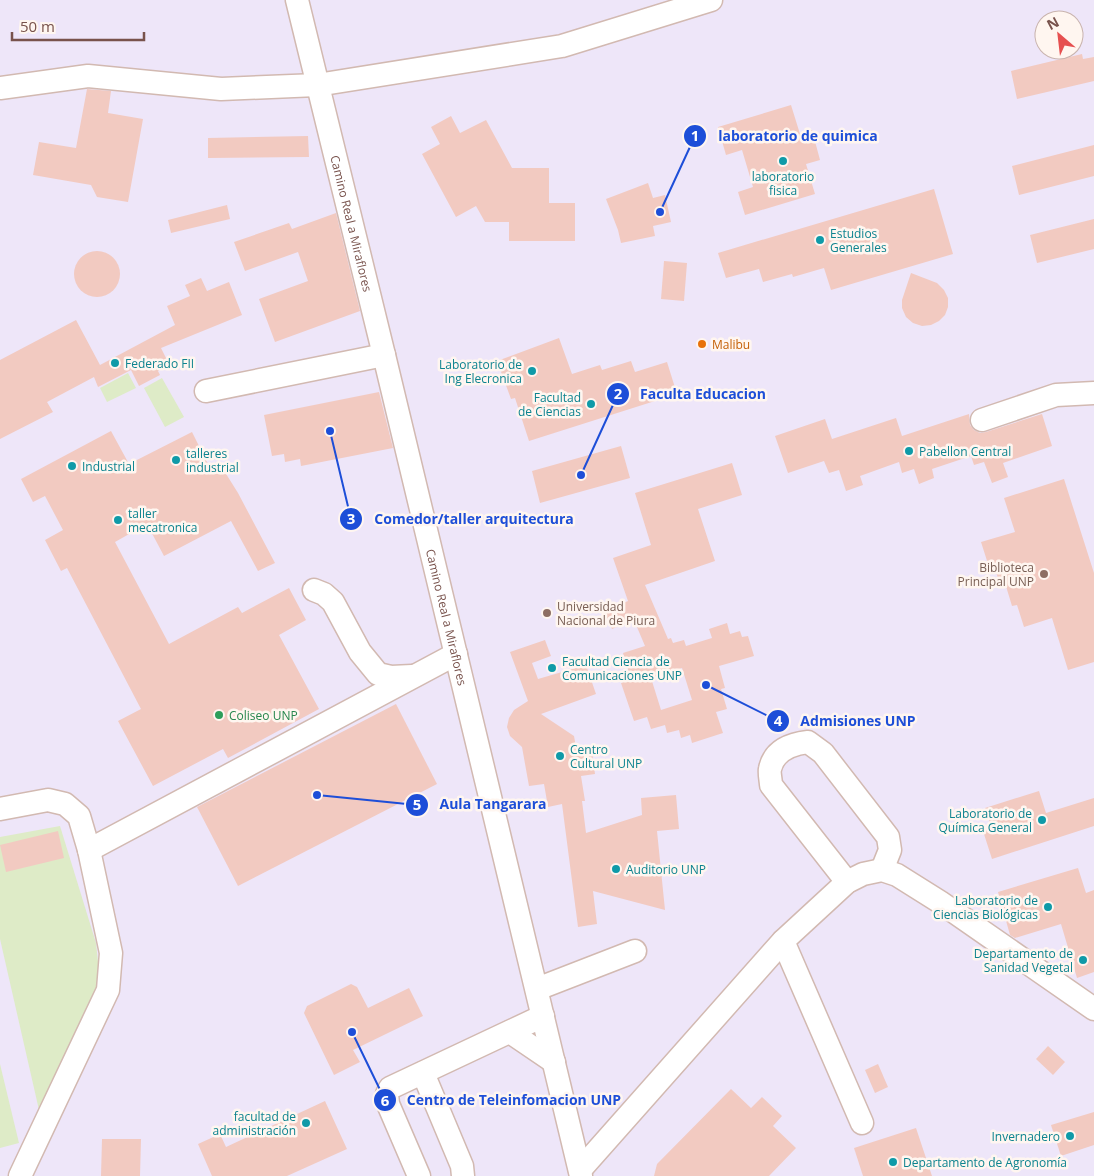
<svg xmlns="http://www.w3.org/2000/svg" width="1094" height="1176" viewBox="0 0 1094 1176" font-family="'Open Sans',sans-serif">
<rect width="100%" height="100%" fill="#fdf1ea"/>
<path fill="#eee6f9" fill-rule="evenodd" d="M0,0h1094v1176h-1094zM1044,20h30v30h-30z"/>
<g fill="#deebc7">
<path d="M128,373l8,15 -29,14 -7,-14z"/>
<path d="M162,378l22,39 -19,10 -21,-39z"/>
<path d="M60,826l36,117 3,28 -4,27 -8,23 -48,89 -39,-171v-102z"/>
<path d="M0,1064l19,79 -19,5z"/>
</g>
<g fill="#f2cac1" fill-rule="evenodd">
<path d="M1082,54l1,5 11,-2v24l-77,18 -6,-28z"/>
<path d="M87,89l24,2 -3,22 35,6 -15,83 -31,-5 -6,-12 -58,-10 6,-33 37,6z"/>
<path d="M791,105l9,29 12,-4 8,30 -14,4 9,30 -70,21 -7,-23 15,-5 -11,-37 -16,5 -8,-28z"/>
<path d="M451,116l9,17 26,-13 26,48h37v35h26v38h-66v-19h-24l-9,-16 -20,11 -34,-63 18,-10 -9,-17z"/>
<path d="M308,136l1,21 -101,1v-20z"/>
<path d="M1094,145v31l-75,19 -7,-29z"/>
<path d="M648,183l5,15 12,-3 6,27 -18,4 2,10 -34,7 -3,-13 -12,-31z"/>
<path d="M934,189l19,65 -122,36 -7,-22 -31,9 -1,-3 -29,8 -4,-13 -33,9 -8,-25z"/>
<path d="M227,205l3,14 -59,14 -3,-13z"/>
<path d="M336,213l24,98 -85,31 -16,-43 49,-18 -10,-29 -53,19 -11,-29 55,-19 3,6z"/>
<path d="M1094,219v30l-57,14 -7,-28z"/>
<circle cx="97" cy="274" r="23"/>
<path d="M664,261l23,2 -3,38 -23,-2z"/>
<path d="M911,273l26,10 7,7 4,8v9l-3,8 -6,6 -8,4 -9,1 -9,-3 -7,-6 -4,-9v-8z"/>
<path d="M201,278l6,13 22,-9 13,33 -81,33 8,16 -11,7 2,4 -21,11 -8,-16 -33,17 -4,-10 -47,25 6,10 -53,27v-79l76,-40 24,45 75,-40 -8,-19 23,-10 -5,-11z"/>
<path d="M559,338l13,36 28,-9 2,5 29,-9 4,11 32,-10 10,32 -148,47 -14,-43 -4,1 -14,-38z"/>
<path d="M379,392l14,56 -92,18 -1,-7 -15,3 -1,-8 -12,2 -8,-41z"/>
<path d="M969,414l1,11 4,5 6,3 6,-1 56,-18 10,32 -49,17 5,14 -16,6 -8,-21 -10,3 -3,-9 -39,13 2,9 -15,6 -5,-15 -12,4 -3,-11 -39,14 3,9 -17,6 -7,-21 -10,3 -5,-12 -36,12 -13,-37 50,-17 7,20 64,-21 6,18z"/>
<path d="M111,431l18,33 63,-32 16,32 15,5 15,24 37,70 -17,8 -27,-50 -67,35 -17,-32 -32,18 54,102 69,-37 4,6 47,-25 17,32 -27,15 40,74 -91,49 -5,-9 -70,37 -35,-65 23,-12 -74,-141 -6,3 -16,-31 18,-10 -18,-34 -12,6 -12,-23z"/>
<path d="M621,446l9,32 -90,25 -8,-32z"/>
<path d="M732,463l10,32 -44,14 17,52 -70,24 23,54 3,-1 2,5 11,-3 2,6 26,-8 -3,-9 18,-6 3,11 10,-3 2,6 6,-1 6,20 -35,10 6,22 -4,1 6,20 -11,3 7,21 -31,10 -2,-8 -9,3 -2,-8 -12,3 -2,-8 -14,4 -4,-12 -13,4 -13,-38 10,-4 -8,-26 22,-7 -11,-26 -22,9 -8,-18 24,-10 -15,-43 38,-13 -16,-52zM682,668l10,32 -31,10 -10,-32z"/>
<path d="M1064,479l30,94v89l-26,8 -16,-52 -28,9 -7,-22 -5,1 -7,-23 -5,1 -6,-18 -5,1 -8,-25 34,-10 -11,-34z"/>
<path d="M545,640l6,16 -19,7 6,16 48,-14 10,29 -55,20 33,22 2,11 15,-2 4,29 -14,2 4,25h-3l4,32 56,-18 -1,-17 35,-3 3,34 -22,2 8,79 -72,-19 4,33 -19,3 -16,-123 -14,3 -4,-23 -15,2 -7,-39 -12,-11 -3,-9 2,-9 5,-8 14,-9 -18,-49z"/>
<path d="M396,704l41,80 -199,102 -41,-79z"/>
<path d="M1039,791l7,22 48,-15v28l-102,33 -9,-28 9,-2 -7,-21z"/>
<path d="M58,831l6,27 -58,14 -6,-27z"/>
<path d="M1078,868l8,25 8,-3v82l-17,6 -16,-54 -46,14 -5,-3 -12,-43z"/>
<path d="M351,984l6,3 11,21 41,-20 14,28 -70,34 7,12 -26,13 -30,-62 3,-7z"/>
<path d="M1048,1046l17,16 -12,13 -17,-16z"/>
<path d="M878,1064l10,23 -13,6 -10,-23z"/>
<path d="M731,1089l20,19 11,-11 20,19 -9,10 23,22 -27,28h-115l3,-12z"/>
<path d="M325,1101l22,48 -60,27h-75l-14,-32 22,-10 6,13z"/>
<path d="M1094,1112v33l-33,11 -10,-31z"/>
<path d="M916,1128l16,48h-69l-9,-28z"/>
<path d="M102,1139h39l-1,37h-39z"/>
</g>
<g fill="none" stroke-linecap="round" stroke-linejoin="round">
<defs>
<g id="minor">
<path id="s1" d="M297,0l87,355 197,821"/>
<path d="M0,88l88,-12 133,13 96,-4 245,-39 149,-46"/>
<path d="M206,391l178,-36"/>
<path d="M982,420l74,-25 38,-2"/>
<path d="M314,590l10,4 9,8 27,50 18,22 13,3 21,-1"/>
<path d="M0,809l48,-9 17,4 14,12 10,34 22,103 -3,37 -88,186"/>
<path d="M89,850l367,-196"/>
<path d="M847,882l-76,-97c0,-4 -2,-12 -1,-16 4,-19 21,-25 38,-27l15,11 65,84 2,13 -8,20"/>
<path d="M783,941l79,182"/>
<path d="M537,989l98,-38"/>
<path d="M510,1032l44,30"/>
<path d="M423,1073l39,93 1,10"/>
<path d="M580,1170l203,-229 64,-59 16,-8 19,-4 15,5 43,27 154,107"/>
<path d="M419,1176l-31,-72 -1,-10 3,-6 153,-72"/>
</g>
</defs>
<use href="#minor" stroke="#d2b9b1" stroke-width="25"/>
<use href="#minor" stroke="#fff" stroke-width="22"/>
</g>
<g fill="#0f9aa8" stroke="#fff6f0" stroke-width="2">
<circle cx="783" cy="161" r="5"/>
<circle cx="820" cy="240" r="5"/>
<circle cx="115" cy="363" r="5"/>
<circle cx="532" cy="371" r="5"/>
<circle cx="591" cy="404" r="5"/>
<circle cx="909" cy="451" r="5"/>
<circle cx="176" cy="460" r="5"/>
<circle cx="72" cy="466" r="5"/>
<circle cx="118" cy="520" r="5"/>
<circle cx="552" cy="668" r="5"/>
<circle cx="560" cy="756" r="5"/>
<circle cx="1042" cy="820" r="5"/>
<circle cx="616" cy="869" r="5"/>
<circle cx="1048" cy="907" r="5"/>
<circle cx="1083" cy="960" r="5"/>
<circle cx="306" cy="1123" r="5"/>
<circle cx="1070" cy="1136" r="5"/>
<circle cx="893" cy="1162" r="5"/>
</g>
<circle fill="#e8710a" stroke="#fff6f0" stroke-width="2" cx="702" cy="344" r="5"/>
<g fill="#8d6e63" stroke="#fff6f0" stroke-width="2">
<circle cx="1044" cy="574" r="5"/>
<circle cx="547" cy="613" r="5"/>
</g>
<circle fill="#2e9e5b" stroke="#fff6f0" stroke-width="2" cx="219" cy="715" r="5"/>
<g text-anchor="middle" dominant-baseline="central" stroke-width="5" stroke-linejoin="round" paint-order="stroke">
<g font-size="12" fill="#0d838f" stroke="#fff6f0" text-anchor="start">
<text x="783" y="176" text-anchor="middle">laboratorio<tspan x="783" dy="14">fisica</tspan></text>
<text x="830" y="233">Estudios<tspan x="830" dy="14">Generales</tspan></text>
<text x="125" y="363">Federado FII</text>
<text x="522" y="364" text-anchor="end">Laboratorio de<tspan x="522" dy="14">Ing Elecronica</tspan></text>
<text x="581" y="397" text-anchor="end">Facultad<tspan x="581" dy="14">de Ciencias</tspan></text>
<text x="919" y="451">Pabellon Central</text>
<text x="186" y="453">talleres<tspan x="186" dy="14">industrial</tspan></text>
<text x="82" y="466">Industrial</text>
<text x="128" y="513">taller<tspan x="128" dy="14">mecatronica</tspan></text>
<text x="562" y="661">Facultad Ciencia de<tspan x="562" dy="14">Comunicaciones UNP</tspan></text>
<text x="570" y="749">Centro<tspan x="570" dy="14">Cultural UNP</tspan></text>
<text x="1032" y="813" text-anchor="end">Laboratorio de<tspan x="1032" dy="14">Química General</tspan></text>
<text x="626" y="869">Auditorio UNP</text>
<text x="1038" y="900" text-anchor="end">Laboratorio de<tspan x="1038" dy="14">Ciencias Biológicas</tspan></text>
<text x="1073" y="953" text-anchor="end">Departamento de<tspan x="1073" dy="14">Sanidad Vegetal</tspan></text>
<text x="296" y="1116" text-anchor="end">facultad de<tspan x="296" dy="14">administración</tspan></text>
<text x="1060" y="1136" text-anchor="end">Invernadero</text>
<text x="903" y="1162">Departamento de Agronomía</text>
</g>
<g font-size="12" fill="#78524c" stroke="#fff6f0">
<text stroke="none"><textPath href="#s1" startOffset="230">Camino Real a Miraflores</textPath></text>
<text stroke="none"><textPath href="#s1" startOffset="635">Camino Real a Miraflores</textPath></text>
</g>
<g font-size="12" fill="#c56008" stroke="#fff6f0" text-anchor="start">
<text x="712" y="344">Malibu</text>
</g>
<g font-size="12" fill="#785e54" stroke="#fff6f0" text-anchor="end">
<text x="1034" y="567">Biblioteca<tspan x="1034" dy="14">Principal UNP</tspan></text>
<text x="557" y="606" text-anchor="start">Universidad<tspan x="557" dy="14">Nacional de Piura</tspan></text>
</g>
<g font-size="12" fill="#27864d" stroke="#fff6f0" text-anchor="start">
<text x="229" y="715">Coliseo UNP</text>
</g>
</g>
<path fill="none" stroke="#1d4ed8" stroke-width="2" d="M660 212L695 136M581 475L618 394M330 431L351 519M706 685L778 721M317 795L417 805M352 1032L385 1100"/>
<g fill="#1d4ed8" stroke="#fff6f0" stroke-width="2">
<circle cx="660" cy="212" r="5"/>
<circle cx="581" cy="475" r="5"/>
<circle cx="330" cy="431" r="5"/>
<circle cx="706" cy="685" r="5"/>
<circle cx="317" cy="795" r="5"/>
<circle cx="352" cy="1032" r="5"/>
<circle cx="695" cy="136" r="12"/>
<circle cx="618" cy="394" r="12"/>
<circle cx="351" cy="519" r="12"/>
<circle cx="778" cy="721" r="12"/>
<circle cx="417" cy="805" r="12"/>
<circle cx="385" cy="1100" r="12"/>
</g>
<g font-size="15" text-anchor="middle" font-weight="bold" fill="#fff">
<text x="695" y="141">1</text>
<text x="618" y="399">2</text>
<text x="351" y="524">3</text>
<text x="778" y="726">4</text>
<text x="417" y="810">5</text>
<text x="385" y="1106">6</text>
</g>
<g font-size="14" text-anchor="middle" font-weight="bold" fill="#1d4ed8" stroke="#fff6f0" stroke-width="5" stroke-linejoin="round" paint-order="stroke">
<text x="798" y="141">laboratorio de quimica</text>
<text x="703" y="399">Faculta Educacion</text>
<text x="474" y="524">Comedor/taller arquitectura</text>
<text x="858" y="726">Admisiones UNP</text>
<text x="493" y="809">Aula Tangarara</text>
<text x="514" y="1105">Centro de Teleinfomacion UNP</text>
</g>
<g transform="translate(1059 35) rotate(332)"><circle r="24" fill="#fff6f0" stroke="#c9b4ae"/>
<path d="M0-4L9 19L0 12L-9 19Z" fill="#e65050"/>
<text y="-8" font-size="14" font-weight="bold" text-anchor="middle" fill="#78524c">N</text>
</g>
<path d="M12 32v8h132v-8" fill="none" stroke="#78524c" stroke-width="2.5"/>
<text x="20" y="32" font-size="15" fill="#78524c" stroke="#fff6f0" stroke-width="4" paint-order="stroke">50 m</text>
</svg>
